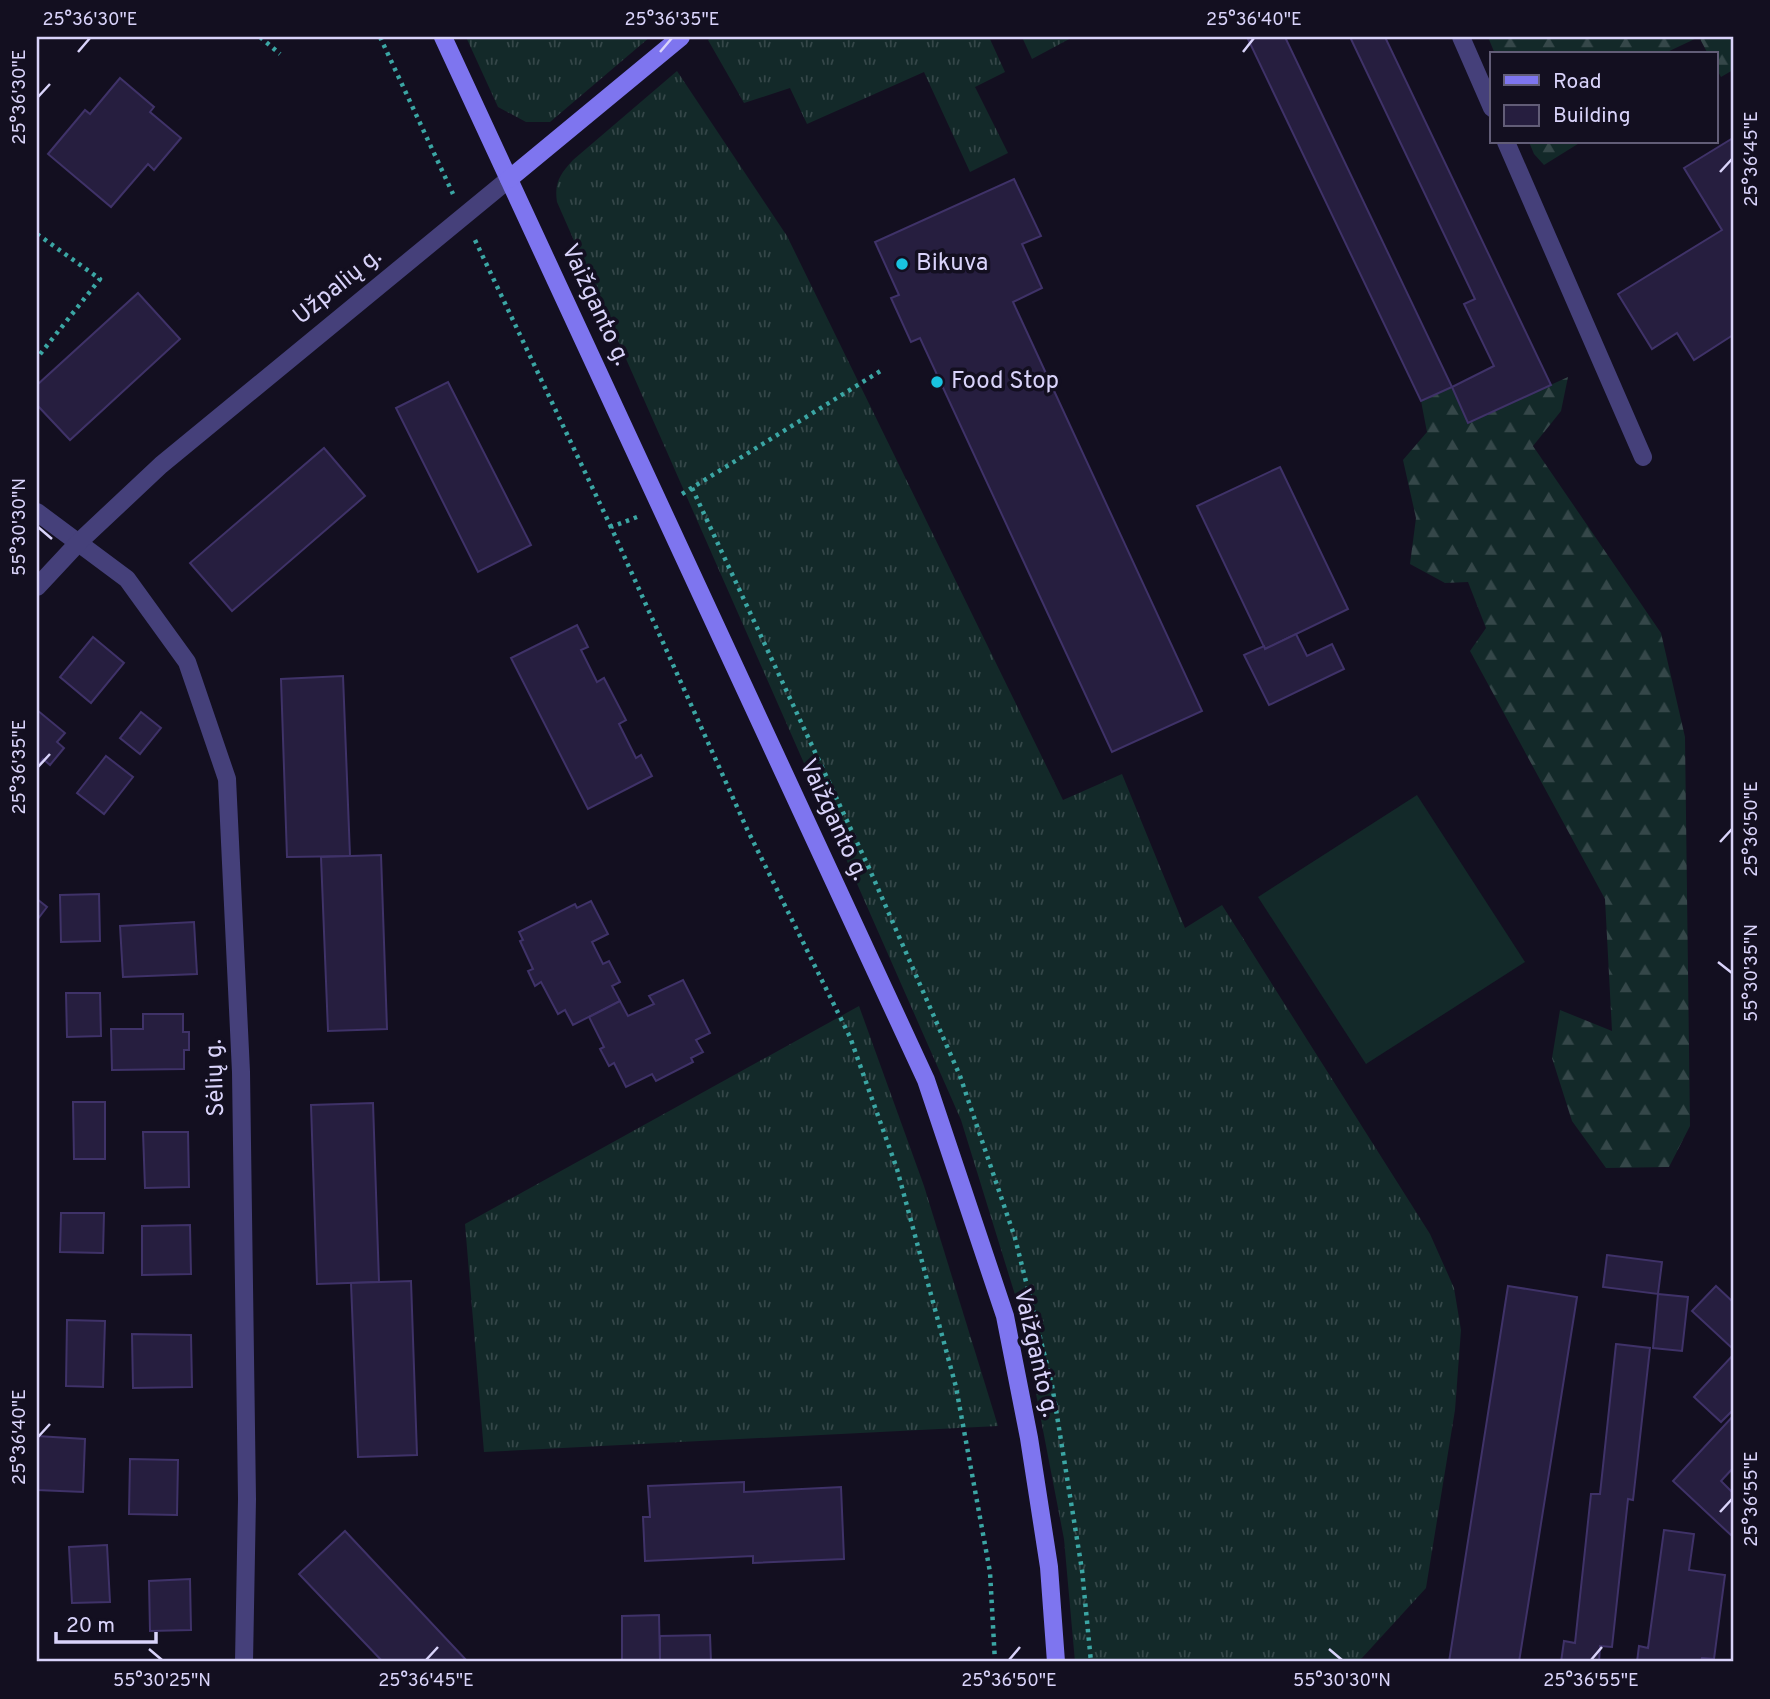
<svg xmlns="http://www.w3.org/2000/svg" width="1770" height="1699" viewBox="0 0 1770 1699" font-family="Overpass,sans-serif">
<defs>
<pattern id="grass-tufts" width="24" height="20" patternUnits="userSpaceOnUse" patternTransform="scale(1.75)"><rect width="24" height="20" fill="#132929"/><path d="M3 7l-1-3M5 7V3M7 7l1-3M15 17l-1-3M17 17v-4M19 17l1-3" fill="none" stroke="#354749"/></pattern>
<pattern id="forest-firs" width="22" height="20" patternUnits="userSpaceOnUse" patternTransform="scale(1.75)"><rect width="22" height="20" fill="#132929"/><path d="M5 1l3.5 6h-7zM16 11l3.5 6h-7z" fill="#354749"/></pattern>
</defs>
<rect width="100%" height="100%" fill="#130f20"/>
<g fill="url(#grass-tufts)">
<path d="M466,37h184l-100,85h-24l-28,-15z"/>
<path d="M712,37h277l16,35 -30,15 33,66 -38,19 -46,-100 -117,52 -17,-36 -46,15 -36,-63z"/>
<path d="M1022,37h51l-41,22z"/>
<path d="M677,71l110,165 276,564 59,-26 63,154 37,-23 208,329 24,54 7,42 -6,80 -29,178 -64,70 -9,4h-278l-11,-123 -44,-228 -59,-191 -404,-918c-3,-19 3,-28 16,-42z"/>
<path d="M859,1006l65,180 74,240 -514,26 -19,-228z"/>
</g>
<g fill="url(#forest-firs)">
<path d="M1488,37h245v33l-12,7 -5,-9v-14h-8l-9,-17 -36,17h-168z"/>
<path d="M1529,142h52l-37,23 -10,-11z"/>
<path d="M1568,377l-7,34 -28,35 128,187 24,104 5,389 -21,41 -63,1 -34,-47 -20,-63 8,-48 52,21 -7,-132 -135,-248 16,-23 -18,-46 -23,1 -35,-19 6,-46 -13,-58 24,-28 -6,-31 31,-14 17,35z"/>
</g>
<path fill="#132929" d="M1417,795l108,167 -159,102 -108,-167z"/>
<g fill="#261e3f" stroke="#3f3268" stroke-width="2">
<path d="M1247,37h38l167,350 -31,14z"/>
<path d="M1350,37h35l166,348 -83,38 -16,-36 42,-21 -30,-62 11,-5z"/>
<path d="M120,78l34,29 -4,5 31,26 -27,32 -6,-6 -37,43 -63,-53 37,-44 5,4z"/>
<path d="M1733,138v197l-39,25 -17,-27 -25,16 -34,-55 104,-64 -38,-62z"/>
<path d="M1014,179l27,57 -19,8 20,44 -29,14 189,409 -90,41 -192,-414 -9,4 -20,-44 8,-3 -24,-53z"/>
<path d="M138,293l42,46 -110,101 -33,-35v-20z"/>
<path d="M448,382l83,163 -53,27 -82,-164z"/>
<path d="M324,448l41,48 -133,115 -42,-48z"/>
<path d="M1280,467l68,142 -83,40 -68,-143z"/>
<path d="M577,625l11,22 -7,3 16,32 7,-4 22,42 -7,4 17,34 5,-3 11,21 -64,33 -77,-151z"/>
<path d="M1296,634l11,22 25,-12 12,25 -75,36 -25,-50 20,-9 1,3z"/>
<path d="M93,637l31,26 -33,40 -31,-26z"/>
<path d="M343,676l7,180 -63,1 -6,-178z"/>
<path d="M37,710l28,23 -8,9 7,6 -14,17 -7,-6 -6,8z"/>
<path d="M141,712l20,16 -21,26 -20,-16z"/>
<path d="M106,756l27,21 -29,37 -27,-21z"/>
<path d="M381,855l6,174 -59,2 -7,-174z"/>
<path d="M99,894l1,47 -39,1 -1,-47z"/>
<path d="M37,899l10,8 -10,13z"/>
<path d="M591,901l17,33 -16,8 11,22 6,-3 11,21 -8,4 8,15 -47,24 -8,-15 -7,4 -17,-32 -6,4 -7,-15 5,-2 -13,-28 3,-1 -4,-8 56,-28 2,4z"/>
<path d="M194,922l3,52 -74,3 -3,-51z"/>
<path d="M683,980l27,53 -14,7 7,12 -12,6 2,4 -37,19 -4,-7 -26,13 -12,-24 -5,3 -9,-17 4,-2 -15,-30 31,-16 8,15 26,-12 -5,-8z"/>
<path d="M66,993h34l1,43 -34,1z"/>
<path d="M143,1014h40v18h6v18h-5v19l-72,1 -1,-41h32z"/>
<path d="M73,1102h32v57h-31z"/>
<path d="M373,1103l6,179 -62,2 -6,-179z"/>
<path d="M143,1132h45l1,55 -44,1z"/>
<path d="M61,1213h43l-1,40 -43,-1z"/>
<path d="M190,1225l1,49 -49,1v-49z"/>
<path d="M1607,1255l55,7 -4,32 -55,-7z"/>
<path d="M411,1281l6,174 -59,2 -7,-174z"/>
<path d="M1508,1286l69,11 -58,365h-70z"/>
<path d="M1716,1286l17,16v47l-41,-38z"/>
<path d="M1658,1294l30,3 -6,54 -29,-3z"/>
<path d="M67,1320l38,1 -2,66 -37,-1z"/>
<path d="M132,1334l59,1 1,52 -59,1z"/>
<path d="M1616,1344l34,4 -17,152 -5,-1 -16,148 -12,-1 -1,16h-38l3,-21 11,2 16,-149h9z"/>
<path d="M1733,1355v55l-12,12 -27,-25z"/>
<path d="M1733,1416v52l-12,13 12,12v44l-60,-56z"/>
<path d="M37,1436l48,3 -2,53 -46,-2z"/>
<path d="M130,1459l48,1 -1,55 -48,-1z"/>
<path d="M744,1482v10l97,-5 3,72 -91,4v-7l-108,5 -2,-44h7l-2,-31z"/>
<path d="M1664,1530l30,4 -5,36 36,5 -11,84 -12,-1 -1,4h-64l2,-16 9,2z"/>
<path d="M345,1531l123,131h-85l-84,-88z"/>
<path d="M107,1545l3,57 -38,1 -3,-56z"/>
<path d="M190,1579l1,51 -41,1 -1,-50z"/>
<path d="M659,1615l1,47h-38v-46z"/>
<path d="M710,1635l1,27h-51v-26z"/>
</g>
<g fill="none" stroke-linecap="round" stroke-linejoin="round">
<g stroke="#3ba6a4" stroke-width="4.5" stroke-dasharray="3.5 5" stroke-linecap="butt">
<path d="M260,37l20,17"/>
<path d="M380,37l73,157"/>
<path d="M37,234l63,45 -63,79"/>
<path d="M475,240l136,287"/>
<path d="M692,488l177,380 91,208 55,162 37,147 30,185 9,92"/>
<path d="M682,494l200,-124"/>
<path d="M637,517l-26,10 136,302 103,208 47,132 59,218 34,185 5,90"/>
</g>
<g stroke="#45407a" stroke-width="18">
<path d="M1461,37l31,71"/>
<path d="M1506,142l137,315"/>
<path d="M37,512l90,67 60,83 40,117 14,293 6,427 -3,163"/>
<path d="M37,587l42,-45 82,-77 348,-286"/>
</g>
<g stroke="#7e75ef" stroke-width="18">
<path d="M443,37l483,1043 79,236 24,122 20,129 7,95"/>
<path d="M509,179l172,-142"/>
</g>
</g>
<path fill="none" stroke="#d9d3fa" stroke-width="2.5" d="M78,52l12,-14M660,52l12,-14M1243,52l11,-14M38,97l12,-13M1720,172l12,-13M38,527l14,12M38,767l12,-13M1720,842l12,-13M1718,962l14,11M38,1437l12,-13M1720,1512l12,-13M149,1649l13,11M1329,1649l13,11M426,1660l12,-13M1009,1660l11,-13M1591,1660l11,-13"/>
<g fill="#19c3e0" stroke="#130f20" stroke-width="2.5">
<circle cx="902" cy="264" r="7"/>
<circle cx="937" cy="382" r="7"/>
</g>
<g text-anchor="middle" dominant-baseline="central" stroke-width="7" stroke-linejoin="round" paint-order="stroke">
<g font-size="24" fill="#d9d3fa" stroke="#130f20" text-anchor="start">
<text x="916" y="264">Bikuva</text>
<text x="951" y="382">Food Stop</text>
</g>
<g font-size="24" fill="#d9d3fa" stroke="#130f20">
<text transform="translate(338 287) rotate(-39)">Užpalių g.</text>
<text transform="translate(595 305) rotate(65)">Vaižganto g.</text>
<text transform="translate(833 820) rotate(65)">Vaižganto g.</text>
<text transform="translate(216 1078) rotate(-92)">Sėlių g.</text>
<text transform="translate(1035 1353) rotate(77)">Vaižganto g.</text>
</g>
</g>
<rect width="1770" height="1699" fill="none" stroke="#130f20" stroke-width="77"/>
<rect x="1490" y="52" width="228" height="91" fill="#130f20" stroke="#625d77" stroke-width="2"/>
<rect x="1504" y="75" width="35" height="10" fill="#7e75ef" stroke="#625d77" stroke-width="2"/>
<text x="1553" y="88" font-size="21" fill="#d9d3fa">Road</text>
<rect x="1504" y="105" width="35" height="21" fill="#261e3f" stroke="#625d77" stroke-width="2"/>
<text x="1553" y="122" font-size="21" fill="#d9d3fa">Building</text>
<path d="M56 1632v10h100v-10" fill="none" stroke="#d9d3fa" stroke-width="3.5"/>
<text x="66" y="1632" font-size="21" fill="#d9d3fa" stroke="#130f20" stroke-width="5" paint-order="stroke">20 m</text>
<rect x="38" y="38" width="1694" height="1622" fill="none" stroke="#d9d3fa" stroke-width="2.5"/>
<g font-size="18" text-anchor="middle" fill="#d9d3fa">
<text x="90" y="25">25°36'30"E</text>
<text x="672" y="25">25°36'35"E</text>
<text x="1254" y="25">25°36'40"E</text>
<text transform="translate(19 97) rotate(-90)" y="6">25°36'30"E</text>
<text transform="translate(1751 159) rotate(-90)" y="6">25°36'45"E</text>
<text transform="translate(19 527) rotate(-90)" y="6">55°30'30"N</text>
<text transform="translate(19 767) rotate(-90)" y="6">25°36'35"E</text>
<text transform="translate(1751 829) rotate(-90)" y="6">25°36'50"E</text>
<text transform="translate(1751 973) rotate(-90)" y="6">55°30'35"N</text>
<text transform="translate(19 1437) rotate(-90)" y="6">25°36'40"E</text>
<text transform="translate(1751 1499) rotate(-90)" y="6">25°36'55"E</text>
<text x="162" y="1686">55°30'25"N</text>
<text x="426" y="1686">25°36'45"E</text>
<text x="1009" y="1686">25°36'50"E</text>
<text x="1342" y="1686">55°30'30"N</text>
<text x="1591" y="1686">25°36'55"E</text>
</g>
</svg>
